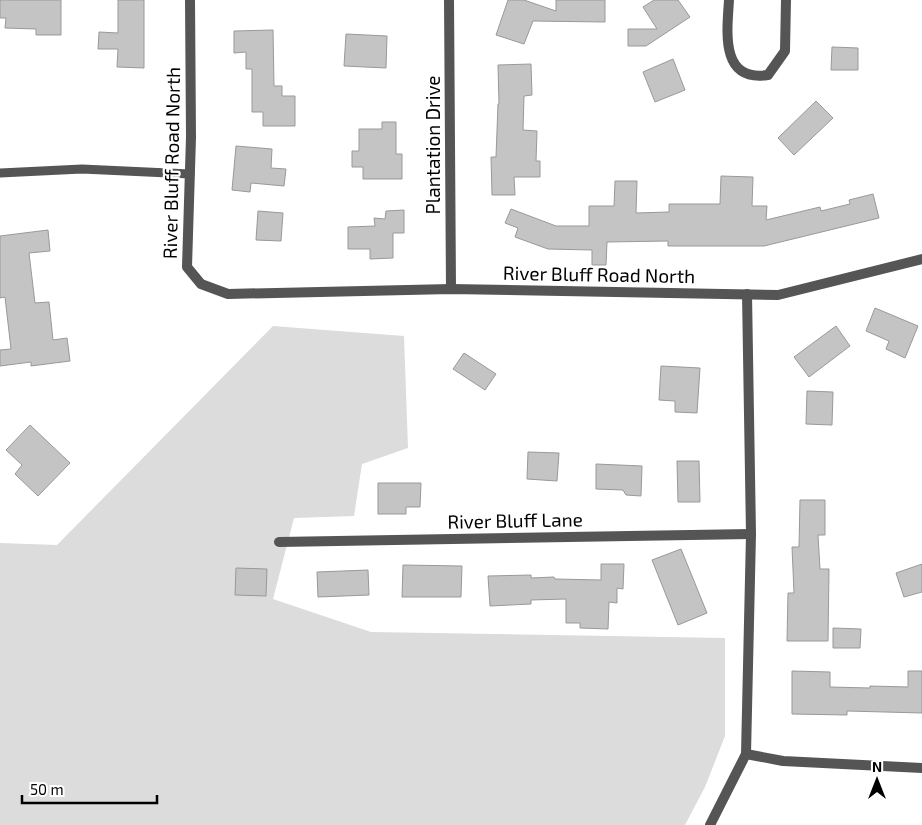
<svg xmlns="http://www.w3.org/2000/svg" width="922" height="825" viewBox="0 0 922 825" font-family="'Exo 2',sans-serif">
<rect width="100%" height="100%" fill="#fff"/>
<path fill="#dcdcdc" d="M273,326l131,10 4,112 -46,16 -8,52 -60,2 -21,81 98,33 354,6v98l-20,51 -20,38h-685v-282l57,2z"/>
<g fill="#c4c4c4" stroke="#999">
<path d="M0,0h61v35h-25v-6l-31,-1 1,-10h-6z"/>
<path d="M118,0h26v68l-27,-1 1,-18h-20l1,-17 19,1z"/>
<path d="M508,0h16l32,11v-11h49v22l-72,-1 -9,23 -28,-9z"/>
<path d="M654,0h24l12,17 -44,29h-18v-17h29l-14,-22z"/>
<path d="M273,30l1,56h8v10h13v30h-32v-14h-11v-43h-6v-17l-12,1v-22z"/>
<path d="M346,34l41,2 -1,32 -42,-2z"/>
<path d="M832,47l26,1v22h-27z"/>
<path d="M673,59l12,31 -30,12 -12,-30z"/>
<path d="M531,64l1,31 -8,1 -1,34 14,1 -1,30h4v16h-26l1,18h-23l-1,-38h5l2,-53h1l-1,-39z"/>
<path d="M816,101l17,17 -39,37 -16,-17z"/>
<path d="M382,122h14v32h6v25h-39v-12h-11v-16h7v-22h23z"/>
<path d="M236,146l36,3 -1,19 15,1 -2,17 -33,-3 -1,9 -18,-2z"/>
<path d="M721,176l32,1 -1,29h15l-1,14 54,-13 1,4 29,-7 -1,-4 24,-6 6,24 -115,28h-96v-5l-61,1 -1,23h-14v-15l-44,-1 -33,-12 3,-9 -13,-5 6,-14 45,17h33v-20h25l1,-25h22l-1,32 33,-1v-8h51z"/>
<path d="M404,210v23h-11v25l-23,1v-10h-22v-22l27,-1 -1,-8 11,1 1,-8z"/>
<path d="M258,211l25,2 -2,28 -25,-1z"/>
<path d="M48,230l2,21 -21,2 6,50 14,-1 4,38 14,-2 3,23 -39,5v-4l-31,4v-16l11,-1 -6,-52 -5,1v-62z"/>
<path d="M875,308l43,18 -13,32 -19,-9 3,-8 -23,-10z"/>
<path d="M836,326l14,20 -41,31 -15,-20z"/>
<path d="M464,353l32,21 -11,16 -32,-21z"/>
<path d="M661,366l39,2 -3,45 -22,-1v-11l-16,-1z"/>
<path d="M807,391l26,1 -1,33 -26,-1z"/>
<path d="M30,425l40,38 -32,33 -23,-22 7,-9 -16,-15z"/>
<path d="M528,452l31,1 -2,28 -30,-2z"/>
<path d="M677,461h22l1,41h-22z"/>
<path d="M596,464l46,2 -1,30 -15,-1 -3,-5 -27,-1z"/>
<path d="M378,483h43l-1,24h-14v7h-28z"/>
<path d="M800,500h25v35h-7l2,34h9l-1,72h-41l1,-48h6l-2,-46h7z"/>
<path d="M681,549l26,64 -29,12 -26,-65z"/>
<path d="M601,564h23l-1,25 -6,-1v15l-8,-1 -1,27 -28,-1v-5h-14v-24l-35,1v4l-41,2 -2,-30 43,-1v3l23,-1 1,2 46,1z"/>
<path d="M922,564v28l-18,5 -8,-24z"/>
<path d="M403,565l59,1 -1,31h-59z"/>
<path d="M236,568l31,1 -1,27 -31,-1z"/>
<path d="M368,570l1,25 -51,2 -1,-25z"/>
<path d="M833,628l28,1 -1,19h-27z"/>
<path d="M792,671l38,1v15l40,1v-2l38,1v-16h14v42l-75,-2v4l-55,-1z"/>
</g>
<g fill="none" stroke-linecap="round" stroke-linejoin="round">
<path stroke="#555" stroke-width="9" d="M0,173l82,-4 108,5"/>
<g stroke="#555" stroke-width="10">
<path d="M190,0l1,137 -4,130 14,17 27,10 223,-5 327,6 144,-36"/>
<path d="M449,0l2,289"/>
<path d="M729,0c-2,32 -9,82 39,75l17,-24 1,-51"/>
<path d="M279,542l472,-8"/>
<path d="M746,754l37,7 139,7"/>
<path d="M710,825l36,-71 5,-220 -4,-240"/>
</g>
</g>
<g text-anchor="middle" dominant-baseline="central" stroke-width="4.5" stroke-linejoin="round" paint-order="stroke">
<g font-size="19" fill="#000" stroke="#fff">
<text transform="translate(432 145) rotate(-90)">Plantation Drive</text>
<text transform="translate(171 163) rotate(-89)">River Bluff Road North</text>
<text transform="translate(599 274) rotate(1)">River Bluff Road North</text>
<text transform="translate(515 520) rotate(-1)">River Bluff Lane</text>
</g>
</g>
<g transform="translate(877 780)" stroke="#ffffff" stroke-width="4" paint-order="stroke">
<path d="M0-4L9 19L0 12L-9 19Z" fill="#000000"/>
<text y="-8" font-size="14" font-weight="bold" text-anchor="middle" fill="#000000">N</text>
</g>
<path d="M22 795v8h135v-8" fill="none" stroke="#000000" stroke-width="2.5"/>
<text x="30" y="795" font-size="15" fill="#000000" stroke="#ffffff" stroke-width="4" paint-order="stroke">50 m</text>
</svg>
